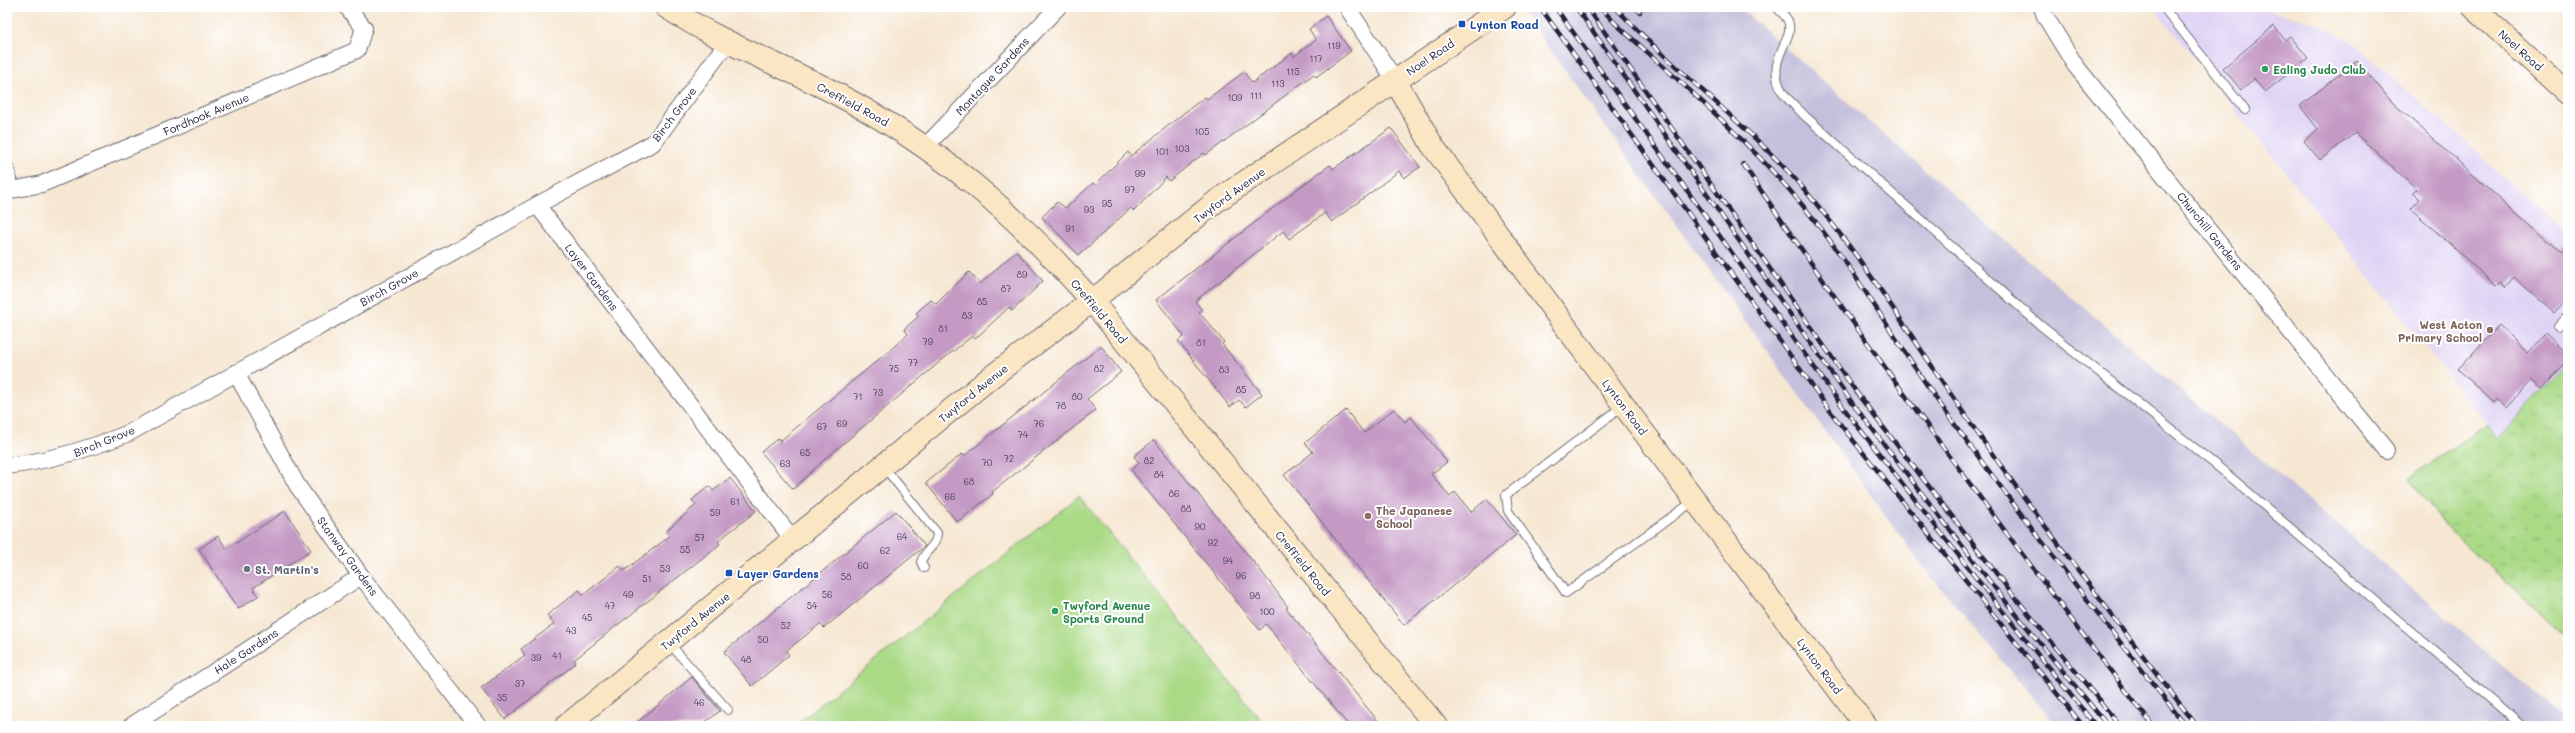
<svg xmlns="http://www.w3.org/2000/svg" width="2575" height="733" viewBox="0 0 2575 733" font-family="Mali,sans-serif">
<defs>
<pattern id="park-tufts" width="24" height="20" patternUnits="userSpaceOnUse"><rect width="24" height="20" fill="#abda87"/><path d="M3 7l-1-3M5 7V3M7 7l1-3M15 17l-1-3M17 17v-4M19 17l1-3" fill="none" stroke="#93bb75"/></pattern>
</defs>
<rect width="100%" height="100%" fill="#fff"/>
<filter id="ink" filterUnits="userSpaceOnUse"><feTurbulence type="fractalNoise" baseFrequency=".025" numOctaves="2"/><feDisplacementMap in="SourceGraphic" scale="8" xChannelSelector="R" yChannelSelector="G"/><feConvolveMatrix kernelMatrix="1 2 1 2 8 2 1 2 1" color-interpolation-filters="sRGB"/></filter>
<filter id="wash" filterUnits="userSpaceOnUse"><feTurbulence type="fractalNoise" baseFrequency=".012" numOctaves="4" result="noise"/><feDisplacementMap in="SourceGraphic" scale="16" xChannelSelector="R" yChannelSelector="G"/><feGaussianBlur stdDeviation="0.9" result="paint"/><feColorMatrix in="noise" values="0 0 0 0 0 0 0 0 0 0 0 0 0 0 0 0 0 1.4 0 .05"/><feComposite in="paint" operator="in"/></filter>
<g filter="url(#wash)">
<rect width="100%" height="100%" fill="#f6e7d2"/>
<path fill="#e0d4f4" d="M2153,7h104l57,16 34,16 110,96 110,101v402l-120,-109 -39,-51 78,-54z"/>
<path fill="#c4c0db" d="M1519,7h220l259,227 570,488v4h-511l-137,-163z"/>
<path fill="url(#park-tufts)" stroke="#667e61" d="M2568,364v274l-120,-109 -39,-51 78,-53 11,14z"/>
<path fill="#abda87" stroke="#667e61" d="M1079,496l187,230h-472z"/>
<g id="blocks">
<g fill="#c49ac4">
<path d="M1326,16l25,35 -35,26 -2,-3 -108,81 -2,-2 -35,28 -3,-4 -32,34 -3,-3 -52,47 -37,-38 15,-15 9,6 27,-25 2,2 33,-33 3,4 54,-44 20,-15 2,2 37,-27 8,11 40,-30 2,3 22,-16 -7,-11z"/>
<path d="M2274,26l11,14 5,-4 18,22 -43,34 -11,-13 -13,11 -18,-22z"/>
<path d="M2357,60l34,41 169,152 8,-8v53l-14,15 -40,-36 -9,10 -5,-5 -4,4 -85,-77 9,-10 -7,-6 4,-4 -62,-56 -35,27 -16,-19 14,-12 -18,-23z"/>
<path d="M1391,128l29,39 -16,11 -5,-7 -67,51 -7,-9 -36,26 -6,-8 -88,70 7,9 -3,2 25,30 -2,2 40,50 -16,13 -7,-7 -9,7 -52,-66 6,-5 -28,-36 145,-114 29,-21 3,4z"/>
<path d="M1016,251l27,30 -31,30 -3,-4 -34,32 -3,-3 -36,29 -111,94 -32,30 -32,-37 17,-14 2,3 109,-90 19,-17 -4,-5 15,-13 -3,-3 15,-13 5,4 33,-32 11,12z"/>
<path d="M2499,325l29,27 17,-18 23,21v5l-26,29 -11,-9 -25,27 -8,-8 -4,4 -36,-34z"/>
<path d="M1101,346l20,26 -34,27 9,11 -104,82 1,2 -36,28 -31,-39 36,-29 2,2z"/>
<path d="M1394,409l11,13 6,-5 36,45 -16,12 19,23 5,-5 16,20 16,-13 29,36 -112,90 -120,-150 29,-23 -8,-9 41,-33 18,23z"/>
<path d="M1154,440l107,131 27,36 -2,1 96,118h-33l-83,-102 -6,6 -129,-160 8,-7 -5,-7z"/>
<path d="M730,478l26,33 -38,30 2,3 -110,87 -36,29 2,3 -71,56 -24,-31 44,-33 -4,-6 33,-25 -7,-9 32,-25 4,5 37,-29 4,5 46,-35 -4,-5 30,-26 -4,-5 17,-14 4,5z"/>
<path d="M285,511l26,39 -58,38 5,8 -20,13 -39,-60 19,-13 9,13z"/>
<path d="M896,511l29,35 -101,82 -4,-4 -34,27 3,4 -37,31 -28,-34z"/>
<path d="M692,677l28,34 -20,15h-67z"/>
</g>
</g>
</g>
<g filter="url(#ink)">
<use href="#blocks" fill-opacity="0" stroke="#6c6770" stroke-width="1"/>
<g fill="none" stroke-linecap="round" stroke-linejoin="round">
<defs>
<g id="lane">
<path d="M1776,7c4,4 10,9 12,14 8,19 -24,38 -6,70 5,9 16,17 23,25l235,209 187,149 295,252"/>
<path d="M2163,7l82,103"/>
<path d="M2558,327l10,-11"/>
<path d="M1623,406l-117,89 2,16 58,82 129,-93"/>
<path d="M884,467l53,66c0,13 -13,18 -16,29l3,6"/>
<path d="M669,643l59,67"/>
</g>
<g id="street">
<path d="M1347,7l48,73"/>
<path d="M2042,7l3,9 30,49 311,385"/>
<path d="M926,146l132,-139"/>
<path d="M7,171l2,20"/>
<path d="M7,191l35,-7 315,-134 7,-22 -17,-21"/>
<path d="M537,205l257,336"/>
<path d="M236,373l61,112 64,91 117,150"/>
<path d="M7,466c43,-5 82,-17 122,-33l408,-228 116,-62 74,-100"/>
<path d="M131,726l230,-150"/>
</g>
<g id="secondary">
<path d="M666,7c53,35 111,56 167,85 106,55 181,120 259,209l344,425"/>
<path d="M2473,7l95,87"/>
<path d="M1395,80l37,65 201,273 233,308"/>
<path d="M566,726l425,-349 101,-76 126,-101 287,-193"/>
</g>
</defs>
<use href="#lane" stroke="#6c6770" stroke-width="10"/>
<use href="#street" stroke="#6c6770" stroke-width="18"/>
<use href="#secondary" stroke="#6c6770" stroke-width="24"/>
<use href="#lane" stroke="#fff" stroke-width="8"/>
<use href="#street" stroke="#fff" stroke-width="16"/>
<use href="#secondary" stroke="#fbe6c4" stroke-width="22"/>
<defs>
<g id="rail">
<path d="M1540,7l296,412 247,307"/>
<path d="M1555,7l290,403 146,187 105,129"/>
<path d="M1576,7l277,397 145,188 110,134"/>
<path d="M1587,7l272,389 147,190 114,140"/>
<path d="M1600,7l16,17c63,57 128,112 183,177 57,68 99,146 151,217 76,105 156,206 236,308"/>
<path d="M1615,7c61,66 136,119 194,188 62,74 112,157 167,236 71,100 146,198 221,295"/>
<path d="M1636,7l4,5"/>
<path d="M1743,164c130,192 268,378 410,562"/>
</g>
</defs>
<use href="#rail" stroke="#22223b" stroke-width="4.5"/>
<use href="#rail" stroke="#fff" stroke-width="3" stroke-dasharray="9" stroke-linecap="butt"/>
</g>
</g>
<g fill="#1a4fb4" stroke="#fff" stroke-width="1.5">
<rect x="1458" y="20" width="8" height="8" rx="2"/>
<rect x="725" y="569" width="8" height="8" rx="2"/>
</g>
<g fill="#2e9e5b" stroke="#fff" stroke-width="1.5">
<circle cx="2265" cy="69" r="4"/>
<circle cx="1055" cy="611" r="4"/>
</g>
<g fill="#8d6e63" stroke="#fff" stroke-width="1.5">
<circle cx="2490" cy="330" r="4"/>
<circle cx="1368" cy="516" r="4"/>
</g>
<circle fill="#6b7280" stroke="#fff" stroke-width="1.5" cx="247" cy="569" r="4"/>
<g text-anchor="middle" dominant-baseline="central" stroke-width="4" stroke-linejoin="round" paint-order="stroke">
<g font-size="9" fill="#4a405d">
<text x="1334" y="45">119</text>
<text x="1316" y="58">117</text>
<text x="1293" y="71">115</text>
<text x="1278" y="83">113</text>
<text x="1256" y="95">111</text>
<text x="1235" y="97">109</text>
<text x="1202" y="131">105</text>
<text x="1182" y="148">103</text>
<text x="1162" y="151">101</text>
<text x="1140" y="173">99</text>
<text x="1130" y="189">97</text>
<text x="1107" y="203">95</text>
<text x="1089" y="209">93</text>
<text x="1070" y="228">91</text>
<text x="1022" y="274">89</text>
<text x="1006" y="288">87</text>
<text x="982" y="301">85</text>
<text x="967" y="315">83</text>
<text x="943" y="328">81</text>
<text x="928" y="341">79</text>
<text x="1201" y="342">81</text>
<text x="913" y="362">77</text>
<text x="894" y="368">75</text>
<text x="1099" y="368">82</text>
<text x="1224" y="369">83</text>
<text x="1241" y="389">85</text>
<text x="878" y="392">73</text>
<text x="858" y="396">71</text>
<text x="1077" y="396">80</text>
<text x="1061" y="405">78</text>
<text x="842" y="423">69</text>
<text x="1039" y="423">76</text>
<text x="822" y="426">67</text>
<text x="1023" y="434">74</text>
<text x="805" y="452">65</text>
<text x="1009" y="458">72</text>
<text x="1149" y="460">82</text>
<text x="987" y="462">70</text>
<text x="785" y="463">63</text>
<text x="1159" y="474">84</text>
<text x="969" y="481">68</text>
<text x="1174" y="493">86</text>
<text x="950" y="496">66</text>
<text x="735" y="501">61</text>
<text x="1186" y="508">88</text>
<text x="715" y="512">59</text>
<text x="1200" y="526">90</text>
<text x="902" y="536">64</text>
<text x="700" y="537">57</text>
<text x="1213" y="542">92</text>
<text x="685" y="549">55</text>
<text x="885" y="550">62</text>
<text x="1228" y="560">94</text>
<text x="863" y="565">60</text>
<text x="665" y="568">53</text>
<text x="1241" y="575">96</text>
<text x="846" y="576">58</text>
<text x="647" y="578">51</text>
<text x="628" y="594">49</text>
<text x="827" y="594">56</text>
<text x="1255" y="595">98</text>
<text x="610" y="605">47</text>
<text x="812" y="605">54</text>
<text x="1267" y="611">100</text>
<text x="587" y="617">45</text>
<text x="786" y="625">52</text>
<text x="571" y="630">43</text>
<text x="763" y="639">50</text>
<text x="557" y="655">41</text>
<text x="536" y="657">39</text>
<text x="746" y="659">48</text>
<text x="520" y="683">37</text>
<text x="502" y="697">35</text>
<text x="699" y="702">46</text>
</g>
<g font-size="11" font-weight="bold" fill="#164399" stroke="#fff" text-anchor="start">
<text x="1470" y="24">Lynton Road</text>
<text x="737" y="573">Layer Gardens</text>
</g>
<g font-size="11" fill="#22223b" stroke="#fff">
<text transform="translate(2521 50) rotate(42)">Noel Road</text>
<text transform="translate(1430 57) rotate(-34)">Noel Road</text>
<text transform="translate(992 76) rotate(-47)">Montague Gardens</text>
<text transform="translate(853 104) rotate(28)">Creffield Road</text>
<text transform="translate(206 114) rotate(-23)">Fordhook Avenue</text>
<text transform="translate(674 114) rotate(-53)">Birch Grove</text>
<text transform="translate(1229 195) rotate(-36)">Twyford Avenue</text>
<text transform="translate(2210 231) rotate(51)">Churchill Gardens</text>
<text transform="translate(592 277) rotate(53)">Layer Gardens</text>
<text transform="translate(389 287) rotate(-29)">Birch Grove</text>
<text transform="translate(1099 311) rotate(50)">Creffield Road</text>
<text transform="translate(973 393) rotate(-39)">Twyford Avenue</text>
<text transform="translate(1625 407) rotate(53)">Lynton Road</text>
<text transform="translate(104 441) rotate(-22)">Birch Grove</text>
<text transform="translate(348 556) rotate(54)">Stanway Gardens</text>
<text transform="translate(1303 563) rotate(51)">Creffield Road</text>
<text transform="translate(695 621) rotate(-39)">Twyford Avenue</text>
<text transform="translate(246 651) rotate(-33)">Hale Gardens</text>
<text transform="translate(1820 666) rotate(53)">Lynton Road</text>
</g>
<g font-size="11" font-weight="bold" fill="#27864d" stroke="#fff" text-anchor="start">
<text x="2273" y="69">Ealing Judo Club</text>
<text x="1063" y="605">Twyford Avenue<tspan x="1063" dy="13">Sports Ground</tspan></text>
</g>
<g font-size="11" font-weight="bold" fill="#785e54" stroke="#fff" text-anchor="end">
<text x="2482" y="324">West Acton<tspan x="2482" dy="13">Primary School</tspan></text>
<text x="1376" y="510" text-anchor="start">The Japanese<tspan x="1376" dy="13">School</tspan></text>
</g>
<g font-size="11" font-weight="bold" fill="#5b616d" stroke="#fff" text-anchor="start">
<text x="255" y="569">St. Martin's</text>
</g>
</g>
<rect width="2575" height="733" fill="none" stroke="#fff" stroke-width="24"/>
</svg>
